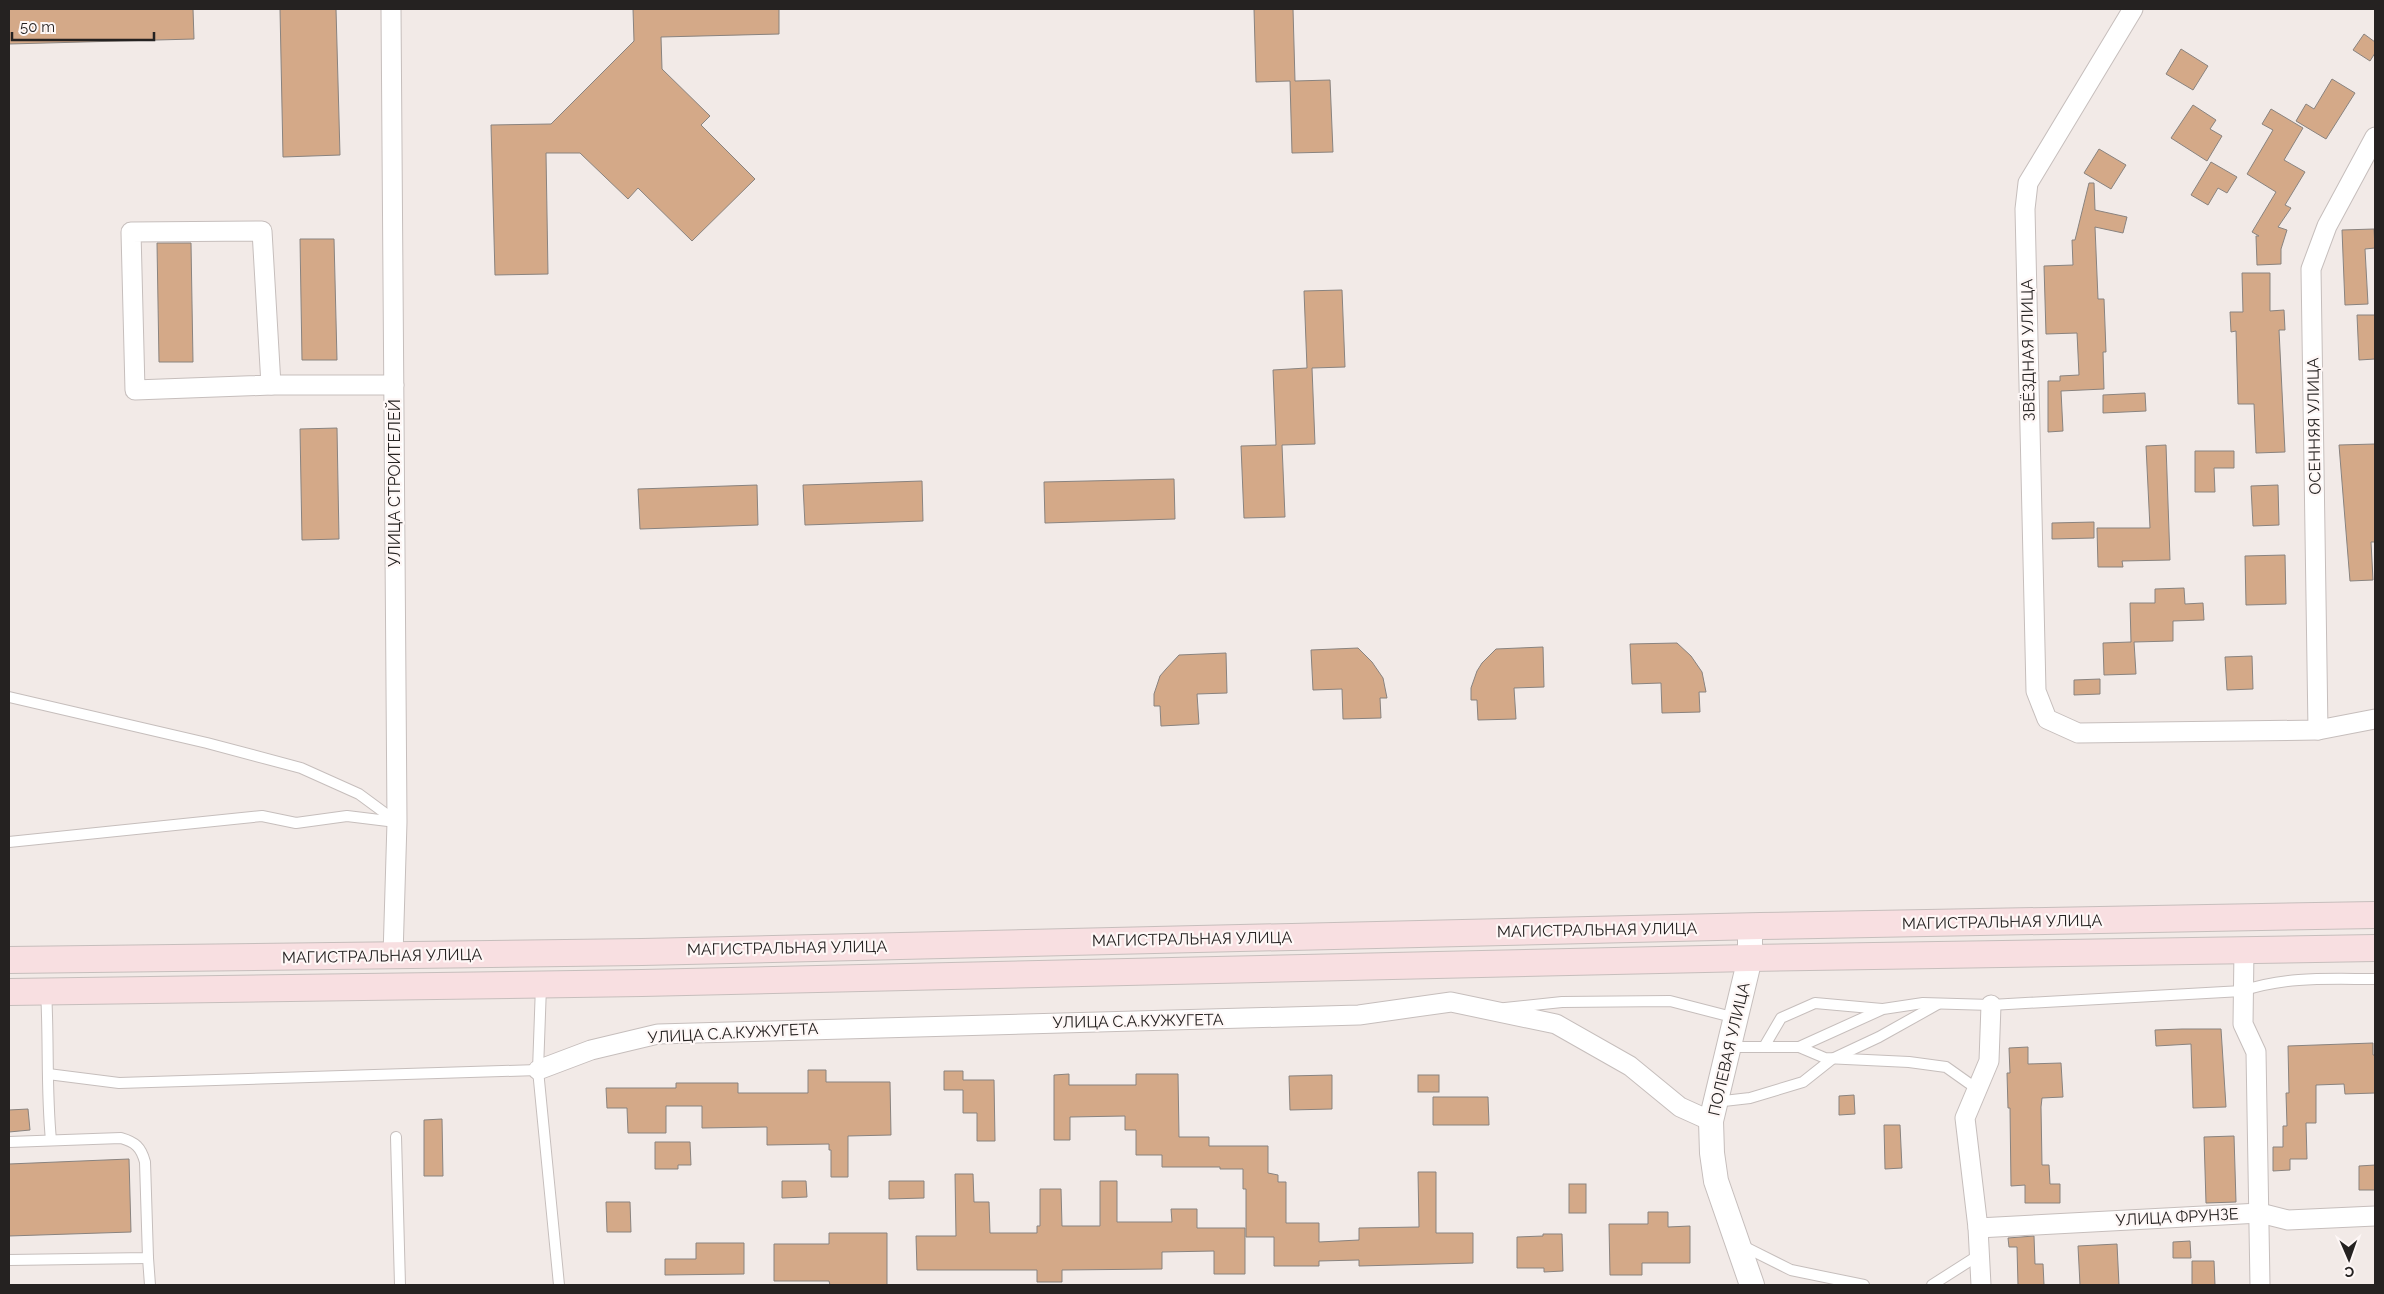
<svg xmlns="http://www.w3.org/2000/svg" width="2384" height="1294" viewBox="0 0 2384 1294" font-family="Raleway,sans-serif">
<rect width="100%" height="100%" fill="#f2eae7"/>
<g fill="#d4a988" stroke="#89837f">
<path d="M9,9h184l1,30 -185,5z"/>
<path d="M280,9h56l4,146 -57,2z"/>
<path d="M633,9h146v25l-118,3 1,32 48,47 -9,9 54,54 -63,62 -54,-53 -10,11 -48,-46h-34l2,121 -53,1 -4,-150 60,-1 83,-83z"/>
<path d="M1254,9h39l2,72 35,-1 3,72 -41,1 -2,-72 -34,1z"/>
<path d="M2364,34l11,8v11l-5,8 -17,-11z"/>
<path d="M2181,49l27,17 -15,24 -27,-16z"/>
<path d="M2332,79l23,14 -29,46 -30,-18 10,-17 8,5z"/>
<path d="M2193,105l23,15 -6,9 12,7 -15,25 -36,-23z"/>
<path d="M2271,109l32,19 -19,32 21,12 -20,33 6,3 -13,19 9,3 -6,19v15l-24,1 -1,-29h3l-7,-4 24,-40 -29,-18 26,-44 -11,-6z"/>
<path d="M2099,149l27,16 -15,24 -27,-16z"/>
<path d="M2211,162l26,15 -10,16 -9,-5 -10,17 -17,-10z"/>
<path d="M2089,183h5l1,27 32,7 -4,16 -28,-6 3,72h6l2,53h-3l1,37 -43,2 2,40 -15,1v-51h12v-5l19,-1 -2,-42 -31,1 -2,-68 29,-1 -1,-25h3z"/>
<path d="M2374,229l1,19 -10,1 3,55 -23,1 -3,-75z"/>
<path d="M300,239h34l3,121h-35z"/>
<path d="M157,243h34l2,119h-34z"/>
<path d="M2242,273h28v38l14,-1 1,20h-6l6,122 -29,1 -2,-49h-16l-2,-73 -5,1 -1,-20h13z"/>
<path d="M1342,290l3,77 -33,1 3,76 -33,1 3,72 -41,1 -3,-72 35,-1 -3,-75 34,-2 -3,-77z"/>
<path d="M2357,315h18v44l-16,1z"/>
<path d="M2145,393l1,18 -43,2v-18z"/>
<path d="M337,428l2,111 -37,1 -2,-111z"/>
<path d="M2375,444v98h-4l2,38 -23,1 -11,-136z"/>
<path d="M2166,445l4,115 -48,1 1,6h-25l-1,-39h53l-4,-82z"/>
<path d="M2195,451h39v17h-20l1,24h-20z"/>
<path d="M1174,479l1,40 -130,4 -1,-41z"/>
<path d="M922,481l1,40 -118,4 -2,-40z"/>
<path d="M757,485l1,40 -118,4 -2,-40z"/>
<path d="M2278,485l1,40 -26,1 -2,-40z"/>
<path d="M2094,522v16l-42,1v-16z"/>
<path d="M2285,555l1,49 -40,1 -1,-49z"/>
<path d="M2184,588l1,16 18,-1 1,17 -31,1v20l-39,1 2,32 -32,1 -1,-32 28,-1 -1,-39h25v-14z"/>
<path d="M1677,643l14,13 11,16 4,20h-7l1,20 -38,1 -1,-30 -29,1 -2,-40z"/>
<path d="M1543,647l1,40 -30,1 2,31 -38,1 -1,-20h-6v-12l6,-17 5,-8 14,-14z"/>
<path d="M1358,648l14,14 11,16 4,20h-7l1,20 -38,1 -1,-30 -29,1 -2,-40z"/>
<path d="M1226,653l1,40 -30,1 2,30 -38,2 -1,-20h-6v-12l6,-18 6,-7 13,-14z"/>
<path d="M2252,656l1,33 -26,1 -2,-33z"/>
<path d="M2100,679v15l-26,1v-15z"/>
<path d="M2182,1029h39l5,78 -33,1 -2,-64 -35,2 -1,-16z"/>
<path d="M2373,1043v12h2v38l-30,1 -1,-10 -28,1v38h-10l1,36h-17v11l-17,1v-24h10v-21h4l-1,-33h3l-1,-47z"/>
<path d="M2028,1047v17l33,-1 2,34 -21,1 -1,9 1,58h7l1,19h10v19h-35v-18l-14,1 -1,-78h-2l-1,-35h3l-1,-25z"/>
<path d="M808,1070h18v12h64l1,53 -43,1v41h-17v-27h-2v-6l-62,1v-18l-65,1v-22h-36v27h-38l-1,-25h-20l-1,-20h70v-5h62v10h70z"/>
<path d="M944,1071h19v9h31l1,61h-18v-28h-14v-23h-19z"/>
<path d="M1069,1074v11h67v-11h42l1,63h30v9h59v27l10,2v7h8v41h33v19l40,-2v-12l60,-1 -1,-55h18v61h37v30l-114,3v-6l-40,1v5h-45v-29h-28v-48h-3v-20h-23v-2h-58v-12h-26v-25h-11v-14l-55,1v23h-16v-65z"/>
<path d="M1332,1075v34l-42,1 -1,-34z"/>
<rect x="1418" y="1075" width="21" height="17"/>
<path d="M1854,1095l1,19 -16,1v-19z"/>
<path d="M1433,1097h55l1,28h-56z"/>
<path d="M28,1109l2,21 -21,2v-22z"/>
<path d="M442,1119l1,57h-19v-56z"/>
<path d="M1884,1125h16l2,43 -17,1z"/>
<path d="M2234,1136l2,66 -30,1 -2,-66z"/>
<path d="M655,1142h35l1,23h-13v4h-23z"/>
<path d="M129,1159l2,73 -122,4v-72z"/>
<path d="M2375,1165v25h-16v-24z"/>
<path d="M955,1174h18l1,28h15l1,31h47v-7h3v-37h21l1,37h38v-45h17v41h55l-1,-13h26v19h48v46h-31v-23l-52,1v17l-100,1v12h-25v-12h-120l-1,-34h40z"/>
<path d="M782,1181h24l1,16 -25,1z"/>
<path d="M889,1181h35v17l-35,1z"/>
<rect x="1569" y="1184" width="17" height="29"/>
<path d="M606,1202h24l1,30h-24z"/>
<path d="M1648,1212h20v15l22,-1v37h-48v12h-32l-1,-51h39z"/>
<path d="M829,1233h58v52h-57l-1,-4h-55v-37h55z"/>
<path d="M1543,1234h19l1,37 -19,1v-4h-27v-31l26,-1z"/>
<path d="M2034,1236l1,28h8l1,21h-26l-1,-38h-8l-1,-9z"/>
<path d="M2190,1241l1,17h-18v-16z"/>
<path d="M696,1243h48v31l-79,1v-16h31z"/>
<path d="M2117,1244l2,41h-39l-2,-39z"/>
<path d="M2192,1261h22l1,24h-23z"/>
</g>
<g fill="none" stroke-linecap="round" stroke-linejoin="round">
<defs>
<g id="service">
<path d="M9,697l198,46 94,25 58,26 38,28"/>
<path d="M9,842l253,-26 34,7 51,-7 49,6"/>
<path d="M541,986l-3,84 21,215"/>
<path d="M46,991c3,50 0,99 5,149"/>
<path d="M1505,1008l57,-6 108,-1 66,17"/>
<path d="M1729,1047h70l84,-38 40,-6 68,2 251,-14c45,-15 87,-12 133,-12"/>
<path d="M1764,1047l17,-29 34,-15 67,6"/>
<path d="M1799,1047l26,11 84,4 37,5 31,22"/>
<path d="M48,1074l71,9 419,-13"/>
<path d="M1715,1102l35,-4 53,-16 29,-23 47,-22 59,-33"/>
<path d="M396,1137l4,148"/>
<path d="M9,1142l112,-4c14,4 20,9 24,24l3,96 -139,2"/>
<path d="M1741,1245l50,25 73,15"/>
<path d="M148,1258l2,27"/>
<path d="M1932,1285l47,-30"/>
</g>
<g id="minor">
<path d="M391,9l6,813 -4,134"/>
<path d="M2133,9l-105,174 -3,26 11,482 11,28 31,14 240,-3 57,-11"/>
<path d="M262,231l9,154 -136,5 -4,-158z"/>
<path d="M271,385h123"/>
<path d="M2318,730l-7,-461 16,-43 48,-89"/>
<path d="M2244,950l-1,74 13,28 4,233"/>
<path d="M538,1070l53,-20 67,-16 701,-19 92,-13 105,22 74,42 50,41 31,14"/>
<path d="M1978,1228l282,-15 28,7 87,-4"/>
<path d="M1981,1285l-3,-57 -13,-110 24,-57 2,-56"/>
</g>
<path id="tertiary" d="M1750,926v32l-39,163 1,32 4,28 36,104"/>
<g id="secondary">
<path d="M9,960l633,-8 1118,-26 615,-11"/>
<path d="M9,992l633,-9 1108,-25 625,-10"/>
</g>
</defs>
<use href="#service" stroke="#c6bebc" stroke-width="12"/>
<use href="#minor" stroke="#c6bebc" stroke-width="21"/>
<use href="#tertiary" stroke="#c6bebc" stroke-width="26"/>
<use href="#secondary" stroke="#c6bebc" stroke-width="28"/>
<use href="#service" stroke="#fff" stroke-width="10"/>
<use href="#minor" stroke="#fff" stroke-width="19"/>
<use href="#tertiary" stroke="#fff" stroke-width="24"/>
<use href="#secondary" stroke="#f8dfe1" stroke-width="26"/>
</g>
<g text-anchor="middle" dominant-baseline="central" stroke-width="4.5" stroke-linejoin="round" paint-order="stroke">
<g font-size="16" fill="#252221" stroke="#fef7f6">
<text transform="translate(2028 350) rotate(-91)">ЗВЁЗДНАЯ УЛИЦА</text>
<text transform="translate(2314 426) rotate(-91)">ОСЕННЯЯ УЛИЦА</text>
<text transform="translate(394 483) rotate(-90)">УЛИЦА СТРОИТЕЛЕЙ</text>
<text transform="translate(2002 922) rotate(-1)">МАГИСТРАЛЬНАЯ УЛИЦА</text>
<text transform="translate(1597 930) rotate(-1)">МАГИСТРАЛЬНАЯ УЛИЦА</text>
<text transform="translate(1192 939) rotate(-1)">МАГИСТРАЛЬНАЯ УЛИЦА</text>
<text transform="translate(787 948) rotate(-1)">МАГИСТРАЛЬНАЯ УЛИЦА</text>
<text transform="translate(382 956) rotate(-1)">МАГИСТРАЛЬНАЯ УЛИЦА</text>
<text transform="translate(1138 1021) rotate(-1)">УЛИЦА С.А.КУЖУГЕТА</text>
<text transform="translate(733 1033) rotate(-3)">УЛИЦА С.А.КУЖУГЕТА</text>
<text transform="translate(1729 1049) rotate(-77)">ПОЛЕВАЯ УЛИЦА</text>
<text transform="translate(2177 1217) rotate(-3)">УЛИЦА ФРУНЗЕ</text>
</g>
</g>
<rect width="2384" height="1294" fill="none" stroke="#252221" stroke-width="20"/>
<g transform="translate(2349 1259) rotate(178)" stroke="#fef7f6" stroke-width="4" paint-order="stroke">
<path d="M0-4L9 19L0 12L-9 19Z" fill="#252221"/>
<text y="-8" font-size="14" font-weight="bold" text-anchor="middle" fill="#252221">С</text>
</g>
<path d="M12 32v8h142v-8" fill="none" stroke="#252221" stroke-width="2.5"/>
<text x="20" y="32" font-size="15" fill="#252221" stroke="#fef7f6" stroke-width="4" paint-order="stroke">50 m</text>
</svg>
